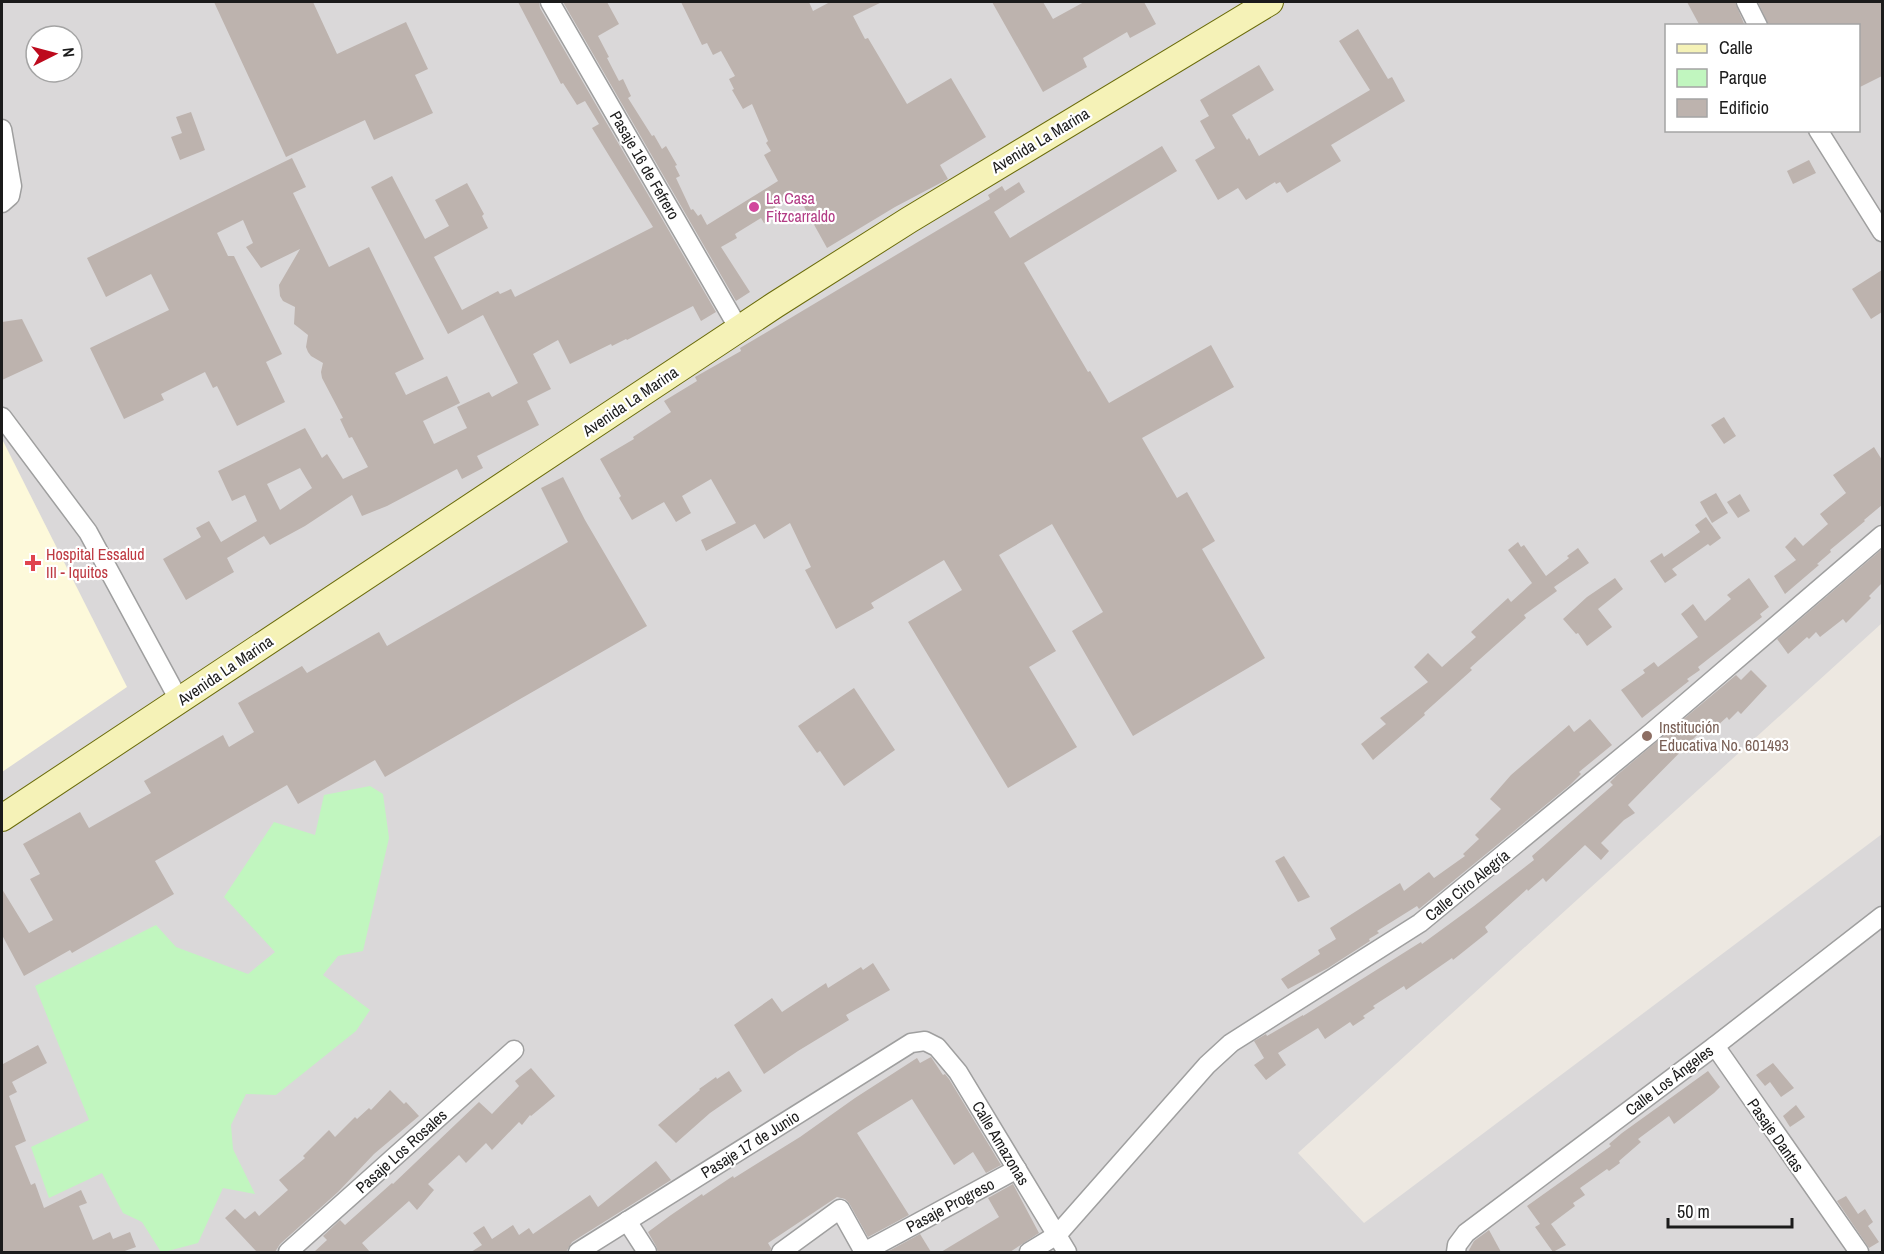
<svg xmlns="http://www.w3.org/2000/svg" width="1884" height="1254" viewBox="0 0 1884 1254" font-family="'Archivo Narrow',sans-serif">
<rect width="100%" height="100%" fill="#ede8e1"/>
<path fill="#dad8d9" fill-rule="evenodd" d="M2,2h1880v621l-584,530 66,70 518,-389v418h-1880zM1666,26h192v104h-192zM36,36h36v36h-36z"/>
<path fill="#fdf9da" d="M2,439l125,248 -125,85z"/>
<path fill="#c1f6bf" d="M370,786l13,8 6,44 -26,113 -25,5 -15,19 47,35 -14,21 -80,64 -30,-1 -15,31 2,24 22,45 -32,-6 -25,55 -34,9h-3l-19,-30 -19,-9 -21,-40 -53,25 -18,-51 58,-27 -54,-134 121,-61 20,22 72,27 27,-22 -51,-55 50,-75 41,13 9,-40z"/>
<g fill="#bdb3ae" fill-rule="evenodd">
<path d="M214,2h99l24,52 69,-32 22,47 -13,6 18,38 -59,27 -9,-20 -79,37z"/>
<path d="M518,2h21l1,6 176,304 -15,9 -8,-15 -66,34 -1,-1 -14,7 -1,-2 -41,20 -12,-24 -25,14 18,35 -24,12 12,24 -62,31 6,12 -21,11 -5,-10 -70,37 -25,10 -10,-21 -47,31 -35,19 -6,-9 -37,22 7,14 -48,28 -23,-41 38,-22 -5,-9 13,-7 12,21 36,-21 -12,-26 -13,6 -14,-30 87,-43 17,30 5,-4 16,25 25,-12 -16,-30 -3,1 -9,-19 3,-1 -21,-40 -1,-6 2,-9 -12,-7 -3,-4 -2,-5 2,-12 -14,-11 1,-17 -12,-6 -3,-5 -1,-11 21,-36 -39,19 -15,-21 7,-4 -10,-23 -26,13 11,23h6l48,98 -16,8 19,40 -48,24 -20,-40 -4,2 -8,-16 -44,22 3,6 -40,19 -34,-71 79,-38 -18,-36 -45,23 -19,-39 205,-100 14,29 -13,6 36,74 40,-20 55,112 -29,14 11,22 41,-19 13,27 -37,18 11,23 33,-16 -10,-21 32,-15 3,5 26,-14 -35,-68 -35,19 -77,-147 21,-11 33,63 24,-13 -14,-26 32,-17 17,31 -2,2 6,12 -54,29 28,53 36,-19 2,3 11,-5 4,8 138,-70 -61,-99 7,-4 -14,-23 -8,4 -14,-22 -2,1zM300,468l12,20 -32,22 -13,-26z"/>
<path d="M563,2h44l12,22 -21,12 11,21 -2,1 12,23 4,-2 8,17 -3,2 24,38 2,-1 8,14 4,-3 11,19 -2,1 5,10 -4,2 15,32 2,-1 5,7 3,-2 6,11 71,-44 -14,-26 7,-4 -5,-8 2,-2 -16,-37 -9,5 -11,-19 2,-1 -5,-10 6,-3 -14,-25 -8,4 -6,-12 -5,2 -21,-43h128l4,9 17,-9h52l-29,14 12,23 3,-1 39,66 44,-26 35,59 -46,28 8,14 -53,28 -68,41 -30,-54 -22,12 4,8 -15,9 -3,-5 -26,16 2,4 -16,9 29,45 -14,9z"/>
<path d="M992,2h51l10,17 31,-17h60l12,22 -26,14 -3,-6 -44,26 4,9 -44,25z"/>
<path d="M1687,2h48l10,24h-45z"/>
<path d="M1758,2h124v74l-24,12v-62h-89z"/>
<path d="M1358,29l30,50 4,-2 13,24 -74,44 10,16 -54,32 -7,-11 -4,2 -1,-2 -29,18 -8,-12 -20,12 -23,-40 20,-12 -15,-27 9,-5 -9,-16 59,-35 15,25 -42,25 15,25 2,-2 10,18 111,-66 -31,-49z"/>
<path d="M191,112l14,38 -25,10 -9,-23 11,-4 -6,-16z"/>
<path d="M1162,146l15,25 -153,92 64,109 2,-1 19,32 102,-58 23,42 -92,51 35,60 10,-6 28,49 -13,8 63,109 -132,78 -61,-105 31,-19 -51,-88 -53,31 57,96 -27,16 48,80 -69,41 -100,-166 54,-32 -18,-30 -73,43 3,5 -38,21 -31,-59 6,-3 -21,-44 -26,16 -9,-15 -49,27 -5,-11 35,-17 -25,-44 -29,17 9,17 -15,9 -12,-20 -32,18 -13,-22 2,-2 -21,-37 34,-20 -1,-2 38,-25 -7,-11 33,-20 -2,-4 46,-26 -1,-3 250,-149 -2,-4 14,-9 3,5 14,-9 6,10 -31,20 16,26z"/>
<path d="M1809,160l7,13 -23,11 -6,-13z"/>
<path d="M1882,270v42l-11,7 -19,-30z"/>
<path d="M22,319l21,42 -41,19v-58z"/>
<path d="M1724,417l12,19 -12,8 -13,-19z"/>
<path d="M1874,447l8,13v45l-18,15 1,1 -35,29 1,2 -14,12 2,1 -34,29 -11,-18 22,-16 -11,-13 10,-10 8,9 25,-22 -8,-10 26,-21 -13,-18z"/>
<path d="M563,477l22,43 62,106 -262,151 -10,-17 -77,44 -11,-19 -132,76 19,33 -102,59 -2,-3 -46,26 -22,-41v-46l27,44 24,-13 -23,-41 10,-5 -17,-30 57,-32 9,16 62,-35 -7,-12 79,-46 6,12 25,-15 -16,-29 64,-37 5,7 72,-41 8,14 181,-104 -27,-54z"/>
<path d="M1716,493l12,20 -16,10 -12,-21z"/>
<path d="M1740,494l10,17 -12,7 -11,-16z"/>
<path d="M1706,517l15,21 -11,8 -2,-2 -36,25 5,6 -12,8 -15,-22 12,-8 2,4 36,-25 -5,-7z"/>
<path d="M1518,542l3,5 3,-2 22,31 23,-18 -2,-2 11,-8 11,15 -35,24 3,4 -33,24 2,3 -56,50 2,2 -48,43 1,2 -52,45 -12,-16 25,-20 -6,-6 48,-36 -14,-15 14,-14 14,14 34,-30 -5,-5 26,-24 11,-10 3,4 21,-19 -24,-33z"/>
<path d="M1882,549v34l-13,13 2,2 -25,25 -3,-4 -23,18 -4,-5 -7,7 -2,-2 -19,17 -11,-15z"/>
<path d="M1615,578l8,11 -25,20 14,18 -25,19 -9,-13 -2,1 -13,-15 24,-22z"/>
<path d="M1749,578l20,29 -9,7 2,3 -64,50 2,3 -13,9 2,2 -47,37 -21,-28 24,-17 -2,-3 11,-8 4,5 40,-30 -17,-23 12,-10 12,17 26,-22 -4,-4z"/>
<path d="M1751,670l16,16 -26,28 -3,-3 -9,9 -2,-3 -10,9 -2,-2 -10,9 -3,-3 -74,75 7,8 -11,7 -23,23 8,8 -8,9 -16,-15 -39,37 -3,-4 -15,13 -1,-2 -42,38 3,5 -35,28 -1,-2 -46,32 -2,-4 -31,20 2,2 -12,8 2,2 -12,8 -3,-4 -25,17 -7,-11 -40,25 8,12 -20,15 -12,-15 10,-7 -10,-17 12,-7 1,2 36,-21v1l118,-74 1,2 52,-38 60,-46 -2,-4 81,-71 -3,-3 7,-7 119,-100 5,5z"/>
<path d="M854,688l41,62 -51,36 -24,-35 -3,2 -19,-27z"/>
<path d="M1590,719l22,26 -33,27 2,2 -11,11 -151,124 -2,-3 -40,25 2,2 -10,6 1,2 -42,27 -40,21 -7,-10 39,-25 -2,-4 18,-11 -6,-11 70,-45 4,8 25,-19 5,6 31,-22 -2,-2 16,-15 -4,-4 26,-26 -11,-10 21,-24 58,-50 5,7z"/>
<path d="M1284,856l26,41 -12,5 -23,-41z"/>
<path d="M873,963l17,27 -44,25 3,5 -51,31 -34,23 -30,-49 38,-27 10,14 44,-29 2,5 33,-21 2,3z"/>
<path d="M38,1045l9,18 -35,19 5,10 -8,4 17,45 -11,5 16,39 4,-2 9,25 37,-18 6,13 -8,3 14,34 17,-8 3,7 17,-7 6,15 -14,5h-120v-192l1,4z"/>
<path d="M931,1057l12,18 2,-1 4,5 52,86 -15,8 -13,-21 -19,13 -42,-66 -55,34 52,82 -41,22 -19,-34 -4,-4 -8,-2 -69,46 3,5 -1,4h-112l-2,-6 -8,-14 23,-17 31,-21 1,2 30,-20 1,2 66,-41 55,-39 62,-40 3,5z"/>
<path d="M1773,1063l21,25 -13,9 -11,-15 -5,4 -9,-11z"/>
<path d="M531,1068l24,28 -24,20 -1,-1 -8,10 -3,-3 -27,28 -6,-7 -20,20 -7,-8 -31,29 6,6 -17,20 -8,-9 -47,42 8,9h-56l13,-12 -4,-4 17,-16 5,5 47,-42 1,1 86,-82 13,12 27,-28 -4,-5z"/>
<path d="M729,1071l13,20 -32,22 -34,30 -18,-18 42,-35 -1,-1 17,-12 1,2z"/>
<path d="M1708,1071l12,16 -6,6 -40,31 -5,-8 -31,23 3,3 -22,19 1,2 -11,8 -2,-2 -27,19 5,7 -12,8 2,3 -24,18 15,21 -13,7 -18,-25 5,-3 -13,-18 84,-60 -2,-2 13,-11z"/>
<path d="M390,1090l14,14 2,-2 13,14 -45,38 -36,38 -58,52 -5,8h-18l-32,-34 10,-9 10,10 10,-8 4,5 29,-26 -9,-10 26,-22 -2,-2 26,-26 6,7 20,-20 2,2 12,-11 2,2z"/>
<path d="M1796,1105l9,12 -15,10 -7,-11z"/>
<path d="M656,1161l15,19 -99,62 -6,10h-95l11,-7 -9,-12 11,-7 8,13 21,-14 6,10 10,-7 4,6 57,-39 8,12z"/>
<path d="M1013,1184l26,49 -29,19h-69l58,-35 -11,-19z"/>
<path d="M1846,1196l12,18 7,-5 8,13 -5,4 11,16 -10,6 -32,-47z"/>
<path d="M1489,1230l12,22h-33l6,-11z"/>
<path d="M920,1234l11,18h-44z"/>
</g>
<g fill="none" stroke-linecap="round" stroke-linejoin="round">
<defs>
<g id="minor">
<path d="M550,2l189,327"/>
<path d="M1746,2l12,24"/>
<path d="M2,129l10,57 -2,10 -8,7"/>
<path d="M1818,130l64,102"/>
<path d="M2,417l86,115 91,168"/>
<path d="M1715,1046l144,206"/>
<path d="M627,1221l20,31"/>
<path d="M288,1252l226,-202"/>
<path d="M578,1252l333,-209 14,-2 12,6 21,25 109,180"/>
<path d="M781,1252l59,-43 24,43 153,-83"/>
<path d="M1029,1252l28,-17 150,-170 24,-22 189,-120 232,-191 230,-197"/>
<path d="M1456,1252l1,-7 9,-12 249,-187 167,-130"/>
</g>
<path id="secondary" d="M2,818l773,-513 134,-85 361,-218"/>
</defs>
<use href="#minor" stroke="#9f9f9f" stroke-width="21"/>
<use href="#secondary" stroke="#6a6b0a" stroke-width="28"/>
<use href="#minor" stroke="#fff" stroke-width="18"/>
<use href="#secondary" stroke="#f5f2b7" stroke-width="26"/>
</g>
<circle fill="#d1479c" stroke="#fff" stroke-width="2" cx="754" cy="207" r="6"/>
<path fill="#e0444e" stroke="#fff" stroke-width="2" d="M30 554h6v6h6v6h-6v6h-6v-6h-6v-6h6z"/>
<circle fill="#8d6e63" stroke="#fff" stroke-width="2" cx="1647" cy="736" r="6"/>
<g text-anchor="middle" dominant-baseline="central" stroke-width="4.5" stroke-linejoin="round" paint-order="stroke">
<g font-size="16" fill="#1b1b1b" stroke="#fff">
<text transform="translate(1040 140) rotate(-31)">Avenida La Marina</text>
<text transform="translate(645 165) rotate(60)">Pasaje 16 de Fefrero</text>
<text transform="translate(630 401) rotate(-34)">Avenida La Marina</text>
<text transform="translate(225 670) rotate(-34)">Avenida La Marina</text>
<text transform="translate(1467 885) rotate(-39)">Calle Ciro Alegría</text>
<text transform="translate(1669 1080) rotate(-37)">Calle Los Ángeles</text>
<text transform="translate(1776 1135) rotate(55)">Pasaje Dantas</text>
<text transform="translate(1001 1143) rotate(59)">Calle Amazonas</text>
<text transform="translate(750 1144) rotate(-32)">Pasaje 17 de Junio</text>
<text transform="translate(401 1151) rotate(-42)">Pasaje Los Rosales</text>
<text transform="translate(950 1205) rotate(-28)">Pasaje Progreso</text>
</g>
<g font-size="16" fill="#b23c85" stroke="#fff" text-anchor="start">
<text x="766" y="198">La Casa<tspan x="766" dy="18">Fitzcarraldo</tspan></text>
</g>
<g font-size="16" fill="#be3a42" stroke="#fff" text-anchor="start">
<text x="46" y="554">Hospital Essalud<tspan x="46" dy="18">III - Iquitos</tspan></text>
</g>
<g font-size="16" fill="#785e54" stroke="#fff" text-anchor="start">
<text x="1659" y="727">Institución<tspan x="1659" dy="18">Educativa No. 601493</tspan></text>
</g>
</g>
<rect width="1884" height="1254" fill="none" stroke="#1b1b1b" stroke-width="6"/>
<rect x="1665" y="24" width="195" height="108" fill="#ffffff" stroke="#a4a4a4" stroke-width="1.5"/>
<rect x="1677" y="44" width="30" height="9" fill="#f5f2b7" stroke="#a4a4a4" stroke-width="1.5"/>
<text x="1719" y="54" font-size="18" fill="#1b1b1b">Calle</text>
<rect x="1677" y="69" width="30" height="18" fill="#c1f6bf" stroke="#a4a4a4" stroke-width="1.5"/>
<text x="1719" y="84" font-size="18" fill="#1b1b1b">Parque</text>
<rect x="1677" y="99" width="30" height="18" fill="#bdb3ae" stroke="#a4a4a4" stroke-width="1.5"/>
<text x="1719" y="114" font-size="18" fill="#1b1b1b">Edificio</text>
<g transform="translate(54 54) rotate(84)"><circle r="28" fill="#ffffff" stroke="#a4a4a4" stroke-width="1.5"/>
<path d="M0-4.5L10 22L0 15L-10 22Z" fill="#bd0a1d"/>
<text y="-9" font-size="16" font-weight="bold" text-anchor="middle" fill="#1b1b1b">N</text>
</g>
<path d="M1668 1218v9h124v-9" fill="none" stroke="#1b1b1b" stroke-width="3"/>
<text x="1677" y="1218" font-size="18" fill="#1b1b1b" stroke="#ffffff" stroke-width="4.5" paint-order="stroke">50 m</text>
</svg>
